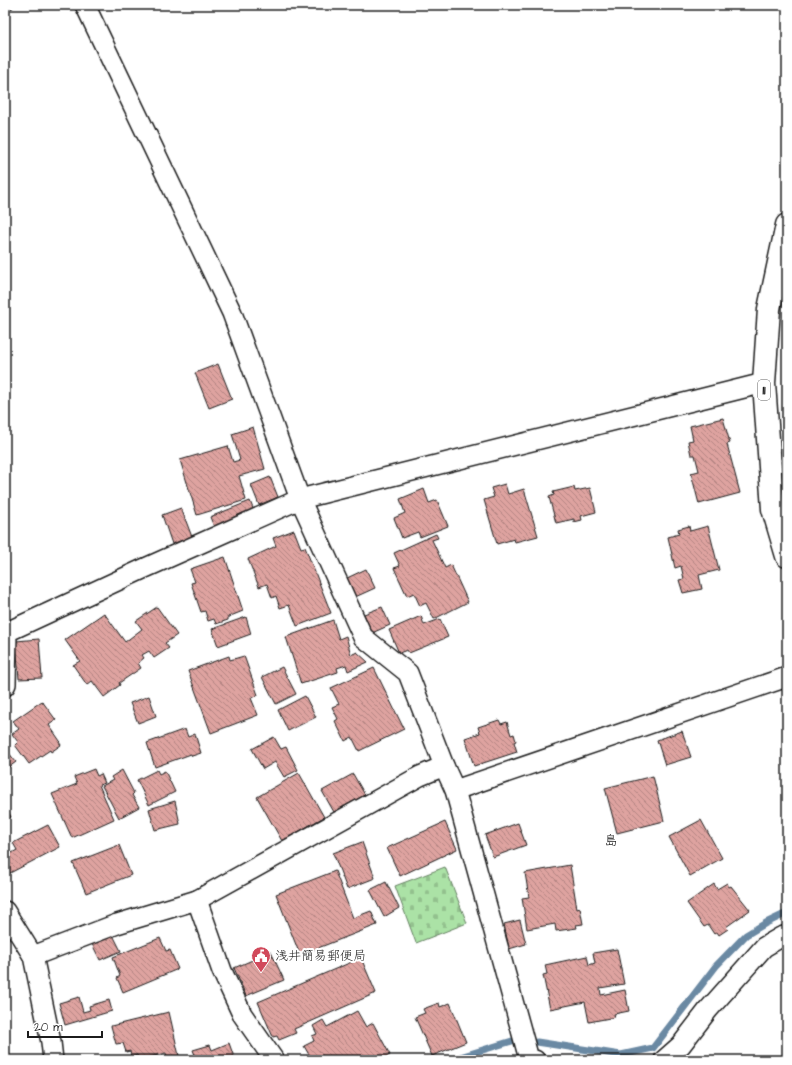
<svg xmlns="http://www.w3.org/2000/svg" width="792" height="1065" viewBox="0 0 792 1065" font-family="'Architects Daughter','Klee One',sans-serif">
<defs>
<pattern id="cemetery-stones" width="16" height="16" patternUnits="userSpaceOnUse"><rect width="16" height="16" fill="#abe2a6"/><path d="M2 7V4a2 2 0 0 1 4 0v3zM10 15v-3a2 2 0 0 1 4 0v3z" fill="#93c18e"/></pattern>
<pattern id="building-back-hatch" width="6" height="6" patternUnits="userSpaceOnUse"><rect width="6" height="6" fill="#dea3a0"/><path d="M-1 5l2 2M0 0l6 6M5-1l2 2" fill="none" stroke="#b38482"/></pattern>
</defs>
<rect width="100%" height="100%" fill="#fff"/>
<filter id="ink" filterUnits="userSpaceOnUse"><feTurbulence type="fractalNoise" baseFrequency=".025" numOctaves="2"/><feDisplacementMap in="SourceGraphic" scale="8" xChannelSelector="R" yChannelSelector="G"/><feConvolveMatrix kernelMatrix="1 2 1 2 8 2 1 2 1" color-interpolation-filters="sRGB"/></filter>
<g filter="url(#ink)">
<path fill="url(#cemetery-stones)" stroke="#647f61" d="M445,867l22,56 -51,20 -21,-57z"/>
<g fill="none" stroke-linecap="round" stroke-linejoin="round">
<g stroke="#6b89a3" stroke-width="7">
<path d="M537,1042l84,13 32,-7 63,-82 30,-31 20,-12 21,-10"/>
<path d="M456,1060l4,-3 52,-16"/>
</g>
</g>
<g fill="url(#building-back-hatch)" stroke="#1c1c1c">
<path d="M218,364l14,35 -23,9 -14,-35z"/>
<path d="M723,418l7,25 -3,1 13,49 -41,11 -8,-31 8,-2 -4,-16h-4l-3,-14 5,-1 -3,-14z"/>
<path d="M253,427l12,42 -26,7 7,24 -49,15 -17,-55 48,-14 5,16 7,-2 -8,-26z"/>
<path d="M270,477l8,20 -19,8 -8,-20z"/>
<path d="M505,484l3,10 16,-5 14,47 -23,6 -1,-3 -17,5 -13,-44 10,-3 -3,-9z"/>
<path d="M574,487l1,4 15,-3 6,24 -15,4 1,4 -8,2v-3l-18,4 -7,-26 5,-2 -1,-3z"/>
<path d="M424,489l5,14 8,-3 11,26 -28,11 -2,-5 -16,6 -8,-20 11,-5 -5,-14z"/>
<path d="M250,501l4,10 -40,16 -4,-10z"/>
<path d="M181,508l11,29 -20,7 -10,-29z"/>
<path d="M689,526l1,5 18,-5 11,44 -20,5 3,14 -19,4 -4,-13 5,-1 -3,-13 -6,2 -7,-31 11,-3 -1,-5z"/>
<path d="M294,530l7,18 4,-1 26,66 -34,13 -8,-21 -9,3 -4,-12 -4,2 -5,-14 -8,3 -11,-28 28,-13 -3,-8z"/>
<path d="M436,534l2,4 -6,2 13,28 6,-3 17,37 -34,17 -8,-16 -6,3 -6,-13 -7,3 -13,-28 6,-2 -6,-13z"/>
<path d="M225,557l18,54 -15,6v3l-12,4 -2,-5 -6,2 -3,-10 -4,1 -10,-29 4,-1 -5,-13z"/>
<path d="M366,569l9,19 -22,10 -8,-19z"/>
<path d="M157,607l20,28 -12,8 4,5 -15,10 -5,-7 -7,4 2,3 -6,5 3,5 -22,15 1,2 -16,12 -12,-16 -5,4 -14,-20 7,-4 -15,-21 39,-27 21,29 17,-13 -6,-8z"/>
<path d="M382,607l8,18 -18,8 -8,-19z"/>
<path d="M421,616l3,9 16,-6 8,18 -39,16 -2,-3 -8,3 -10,-23z"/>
<path d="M246,617l5,17 -33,12 -6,-17z"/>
<path d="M333,620l6,19 7,-3 5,19 6,-3 11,10 -20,9 -2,-6 -9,3 1,4 -37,12 -15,-47z"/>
<path d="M39,639l3,39 -23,1 -3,-38z"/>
<path d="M229,656l1,4 14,-4 14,39 -7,3 7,17 -47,18 -23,-62z"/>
<path d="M282,667l14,27 -20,10 -14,-27z"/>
<path d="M374,668l30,61 -45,22 -7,-14 -7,4 -10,-20 3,-2 -6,-12 7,-3 -8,-16z"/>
<path d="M149,696l7,20 -18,7 -8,-20z"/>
<path d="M305,696l11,21 -28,14 -10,-21z"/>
<path d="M42,701l14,19 -7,5 11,16 -1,1 2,3 -10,7 -1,-2 -21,14 -14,-19 3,-3 -6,-8 7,-5 -6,-8z"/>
<path d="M499,720l2,4 6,-2 4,13 3,-1 2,7 -2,1 3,10 -43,14 -9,-28 15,-5 -2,-6z"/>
<path d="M185,729l3,8 7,-3 6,19 -9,3 -1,-2 -36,13 -8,-24z"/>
<path d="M682,731l9,26 -26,8 -8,-25z"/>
<path d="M274,737l7,12 5,-2 12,23 -14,7 -9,-15 -12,7 -11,-20z"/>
<path d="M5,748l11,14 -11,8z"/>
<path d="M94,769l3,7 4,-2 4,9 -6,2 15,34 -42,19 -20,-44 25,-10 -3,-7z"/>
<path d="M122,770l12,23 -2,2 7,12 -20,11 -17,-32 11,-6 -2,-3z"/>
<path d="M157,770l2,4 6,-3 10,21 -26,13 -12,-25z"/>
<path d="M299,773l25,44 -42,24 -25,-44z"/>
<path d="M353,774l12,21 -31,17 -12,-21z"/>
<path d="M653,776l11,45 -47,12 -12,-45z"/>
<path d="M175,801l5,23 -25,6 -6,-21z"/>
<path d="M5,805l6,12 -6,3z"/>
<path d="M701,820l21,38 -32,18 -21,-39z"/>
<path d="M445,822l12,27 -57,27 -13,-28z"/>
<path d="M518,823l8,22 -33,12 -8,-22z"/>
<path d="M48,825l12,22 -52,27 -3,-6v-11l12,-7 -4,-7z"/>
<path d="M362,842l13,36 -28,11 -14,-36z"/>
<path d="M119,845l12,30 -45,18 -13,-30z"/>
<path d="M570,865l7,44 3,-1 3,16 -7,1 1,3 -21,3 -1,-7 -28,5 -5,-31 7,-1 -4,-24z"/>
<path d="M335,871l18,47 18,-7 6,14 -77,30 -24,-61z"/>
<path d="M386,882l13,26 -15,9 -14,-27z"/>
<path d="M727,883l2,4 2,-1 19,24 -24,17 2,2 -9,6 -2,-3 -3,2 -6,-9 -4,2 -17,-24 27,-19 3,5z"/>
<path d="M520,920l6,24 -17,5 -5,-25z"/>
<path d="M113,935l8,16 -21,9 -8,-16z"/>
<path d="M160,938l6,13 4,-1 8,19 -55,23 -6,-14 3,-2 -7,-19z"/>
<path d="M617,949l7,35 -24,4 1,7 24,-5 4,21 -15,3 1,3 -26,5 -4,-20 -35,7 -7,-34 4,-1 -2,-9 42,-9 2,9 6,-2 -2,-10z"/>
<path d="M271,952l13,28 -38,16 -12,-28z"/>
<path d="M361,958l15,35 -82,36 2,4 -17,7 -2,-4 -4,1 -15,-35z"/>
<path d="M79,997l4,15 7,-2 -1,-4 20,-6 3,11 -47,14 -6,-22z"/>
<path d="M439,1003l1,4 10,-4 16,39 -34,14 -17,-39 10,-4 -2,-4z"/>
<path d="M357,1011l9,16 7,-4 17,32 -10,5h-68l-8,-14 10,-5 -2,-5 5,-2 -4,-8 10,-6 4,7z"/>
<path d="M169,1012l11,48h-13l-1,-7 -28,7 -1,-5 -6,2 -1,-6 -4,1 -3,-9 -7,1 -5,-18z"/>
<path d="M229,1043l6,17h-44l-1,-3 5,-2 -2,-5 17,-5 2,5z"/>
<path d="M122,1057v3h-34z"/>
</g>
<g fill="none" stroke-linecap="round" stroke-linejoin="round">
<defs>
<g id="street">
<path d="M85,5l147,308 68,186 63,138 45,36 36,93 11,24 74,269 6,1"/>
<path d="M5,686l1,-2 1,-52 136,-63 157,-70 464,-116"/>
<path d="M455,790l332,-113"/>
<path d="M197,900l25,71 20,43 32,46"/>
<path d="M5,911l28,45 18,86 2,18"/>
<path d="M33,956l84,-32 80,-24 223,-124 24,-10"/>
<path d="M664,1060l17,-15 27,-35 56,-63 17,-10 6,-2"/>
</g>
<path id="primary" d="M787,225l-18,84 -5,74 9,126 14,47"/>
</defs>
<use href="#street" stroke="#1c1c1c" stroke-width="22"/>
<use href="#primary" stroke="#1c1c1c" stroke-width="25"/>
<path stroke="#1c1c1c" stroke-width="2.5" stroke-dasharray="3 3" stroke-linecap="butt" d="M5,11l11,-6"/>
<use href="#street" stroke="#fff" stroke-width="19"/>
<use href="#primary" stroke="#fff" stroke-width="22"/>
</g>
</g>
<defs>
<symbol id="civic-pin" viewBox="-11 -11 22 30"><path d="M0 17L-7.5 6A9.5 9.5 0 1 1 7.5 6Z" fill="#d1495b" stroke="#fff"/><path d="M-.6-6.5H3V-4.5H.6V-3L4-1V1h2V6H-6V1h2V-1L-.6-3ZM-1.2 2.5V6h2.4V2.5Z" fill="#fff"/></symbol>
</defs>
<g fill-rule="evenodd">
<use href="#civic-pin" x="250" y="945" width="22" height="30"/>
</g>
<g text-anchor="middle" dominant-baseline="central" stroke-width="4" stroke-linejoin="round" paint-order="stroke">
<rect fill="#fff" stroke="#606060" stroke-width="1" x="758" y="380" width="12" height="20" rx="3"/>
<g font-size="12" font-weight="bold" fill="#1c1c1c">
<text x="764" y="390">11</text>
</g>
<g font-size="13" fill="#1c1c1c" stroke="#fff" text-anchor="start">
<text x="275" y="956">浅井簡易郵便局</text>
</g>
<g font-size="14" fill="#1c1c1c" stroke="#fff">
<text x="611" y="841">島</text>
</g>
</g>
<rect width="792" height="1065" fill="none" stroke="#fff" stroke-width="20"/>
<rect x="10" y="10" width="772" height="1045" fill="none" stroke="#1c1c1c" stroke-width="1.5" filter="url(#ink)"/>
<path d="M28 1031v6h74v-6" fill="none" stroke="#1c1c1c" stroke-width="2"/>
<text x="34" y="1031" font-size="12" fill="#1c1c1c" stroke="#ffffff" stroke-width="3" paint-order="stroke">20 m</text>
</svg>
